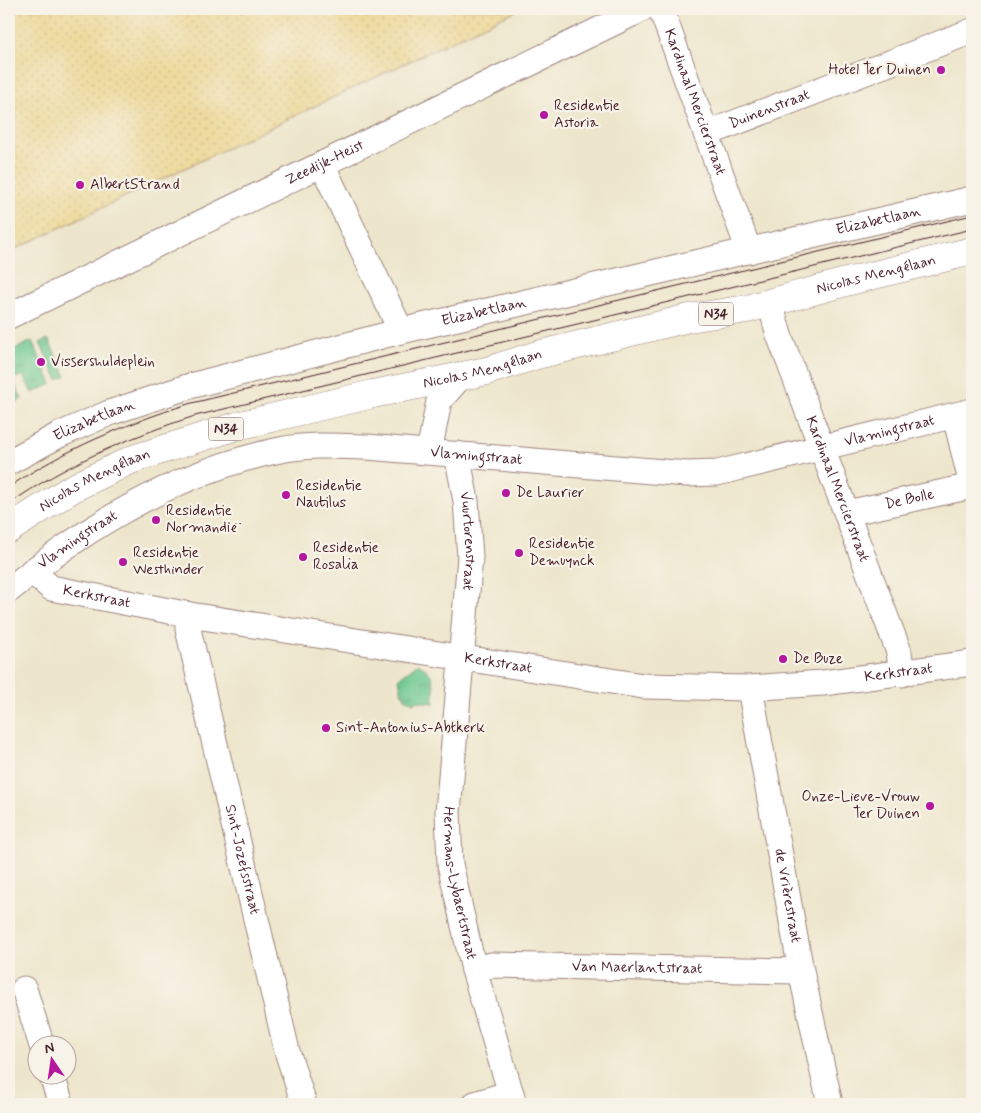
<svg xmlns="http://www.w3.org/2000/svg" width="981" height="1113" viewBox="0 0 981 1113" font-family="Mynerve,sans-serif">
<defs>
<pattern id="grass-tufts" width="24" height="20" patternUnits="userSpaceOnUse" patternTransform="scale(1.25)"><rect width="24" height="20" fill="#6ec890"/><path d="M3 7l-1-3M5 7V3M7 7l1-3M15 17l-1-3M17 17v-4M19 17l1-3" fill="none" stroke="#61ab7c"/></pattern>
<pattern id="sand-dots" width="8" height="8" patternUnits="userSpaceOnUse" patternTransform="scale(1.25)"><rect width="8" height="8" fill="#eeda9e"/><path d="M2 2h.1M6 6h.1" fill="none" stroke="#cebb88" stroke-width="1.8" stroke-linecap="round"/></pattern>
</defs>
<rect width="100%" height="100%" fill="#f7f3e8"/>
<filter id="ink" filterUnits="userSpaceOnUse"><feTurbulence type="fractalNoise" baseFrequency=".02" numOctaves="2"/><feDisplacementMap in="SourceGraphic" scale="10" xChannelSelector="R" yChannelSelector="G"/><feConvolveMatrix kernelMatrix="1 2 1 2 8 2 1 2 1" color-interpolation-filters="sRGB"/></filter>
<filter id="wash" filterUnits="userSpaceOnUse"><feTurbulence type="fractalNoise" baseFrequency=".0096" numOctaves="4" result="noise"/><feDisplacementMap in="SourceGraphic" scale="20" xChannelSelector="R" yChannelSelector="G"/><feGaussianBlur stdDeviation="1.12" result="paint"/><feColorMatrix in="noise" values="0 0 0 0 0 0 0 0 0 0 0 0 0 0 0 0 0 1.4 0 .05"/><feComposite in="paint" operator="in"/></filter>
<g filter="url(#wash)">
<rect width="100%" height="100%" fill="#eee6cc"/>
<g fill="url(#grass-tufts)" stroke="#5c745e">
<path d="M48,339l18,37 -8,4 -18,-37z"/>
<path d="M32,341l20,43 -20,9 -9,-18 -10,4 9,20 -13,6v-53z"/>
<path d="M418,663c18,13 16,18 16,40l-18,-2 -3,2 -9,-6 1,-3h-3l-3,-16z"/>
</g>
<path fill="url(#sand-dots)" stroke="#9c7c64" d="M9,9h510l-510,243z"/>
</g>
<g filter="url(#ink)">
<g fill="none" stroke-linecap="round" stroke-linejoin="round">
<defs>
<g id="street">
<path id="s1" d="M661,9l88,242"/>
<path id="s2" d="M706,134l266,-103"/>
<path d="M322,164l79,167"/>
<path id="s3" d="M770,303l9,32 120,317 3,22"/>
<path id="s4" d="M9,316l633,-307"/>
<path d="M955,416l17,69"/>
<path d="M429,452l10,-51 21,-24"/>
<path id="s5" d="M457,454l9,47 4,56 -22,255 2,52 24,106 40,134"/>
<path id="s6" d="M9,462l50,-27 50,-22 81,-27 211,-55 571,-132"/>
<path id="s7" d="M847,513l125,-27"/>
<path id="s8" d="M32,571l19,17 139,27 453,71 107,2 73,-5 149,-20"/>
<path id="s9" d="M9,590c79,-65 169,-119 271,-140 29,-6 58,-4 87,-3l320,27 30,-1 255,-62"/>
<path id="s10" d="M190,615l-2,14 99,422 17,53"/>
<path id="s11" d="M750,688l51,283 29,133"/>
<path id="s12" d="M474,970l17,-5 310,6"/>
<path d="M24,989l18,57"/>
<path d="M52,1076l9,28"/>
<path d="M475,1104l36,-11"/>
</g>
<g id="primary">
<path id="s13" d="M9,529l64,-41 60,-29 104,-33 136,-32 114,-23 50,-16 152,-37 58,-9 99,-27 126,-31"/>
</g>
</defs>
<use href="#street" stroke="#9c827c" stroke-width="27"/>
<use href="#primary" stroke="#9c827c" stroke-width="29"/>
<use href="#street" stroke="#fff" stroke-width="25"/>
<use href="#primary" stroke="#fff" stroke-width="28"/>
<g stroke="#4a1f2b" stroke-width="1">
<path d="M9,487c54,-37 117,-63 179,-83l784,-189"/>
<path d="M9,504c57,-40 120,-67 186,-88l777,-187"/>
</g>
</g>
</g>
<g fill="#b5179e" stroke="#f7f3e8" stroke-width="2">
<circle cx="941" cy="70" r="5"/>
<circle cx="544" cy="115" r="5"/>
<circle cx="80" cy="185" r="5"/>
<circle cx="41" cy="362" r="5"/>
<circle cx="506" cy="493" r="5"/>
<circle cx="286" cy="495" r="5"/>
<circle cx="156" cy="520" r="5"/>
<circle cx="519" cy="553" r="5"/>
<circle cx="303" cy="557" r="5"/>
<circle cx="123" cy="562" r="5"/>
<circle cx="783" cy="659" r="5"/>
<circle cx="326" cy="728" r="5"/>
<circle cx="930" cy="806" r="5"/>
</g>
<g text-anchor="middle" dominant-baseline="central" stroke-width="4.5" stroke-linejoin="round" paint-order="stroke">
<g fill="#f7f3e8" stroke="#7e5f64" stroke-width="1">
<rect x="698.5" y="302.5" width="35" height="23" rx="4"/>
<rect x="208.5" y="417.5" width="35" height="23" rx="4"/>
</g>
<g font-size="14" font-weight="bold" fill="#4a1f2b">
<text x="716" y="314">N34</text>
<text x="226" y="429">N34</text>
</g>
<g font-size="15" fill="#4a1f2b" stroke="#f7f3e8" text-anchor="start">
<text x="931" y="70" text-anchor="end">Hotel Ter Duinen</text>
<text x="554" y="106">Residentie<tspan x="554" dy="17">Astoria</tspan></text>
<text x="90" y="185">AlbertStrand</text>
<text x="51" y="362">Vissershuldeplein</text>
<text x="296" y="486">Residentie<tspan x="296" dy="17">Nautilus</tspan></text>
<text x="516" y="493">De Laurier</text>
<text x="166" y="511">Residentie<tspan x="166" dy="17">Normandië</tspan></text>
<text x="529" y="544">Residentie<tspan x="529" dy="17">Demuynck</tspan></text>
<text x="313" y="548">Residentie<tspan x="313" dy="17">Rosalia</tspan></text>
<text x="133" y="553">Residentie<tspan x="133" dy="17">Westhinder</tspan></text>
<text x="793" y="659">De Buze</text>
<text x="336" y="728">Sint-Antonius-Abtkerk</text>
<text x="920" y="797" text-anchor="end">Onze-Lieve-Vrouw<tspan x="920" dy="17">Ter Duinen</tspan></text>
</g>
<g font-size="15" fill="#4a1f2b" stroke="#f7f3e8">
<text stroke="none"><textPath href="#s1" startOffset="99">Kardinaal Mercierstraat</textPath></text>
<text stroke="none"><textPath href="#s2" startOffset="68">Duinenstraat</textPath></text>
<text stroke="none"><textPath href="#s4" startOffset="351">Zeedijk-Heist</textPath></text>
<text stroke="none"><textPath href="#s6" startOffset="905">Elizabetlaan</textPath></text>
<text stroke="none"><textPath href="#s13" startOffset="909">Nicolas Mengélaan</textPath></text>
<text stroke="none"><textPath href="#s6" startOffset="500">Elizabetlaan</textPath></text>
<text stroke="none"><textPath href="#s13" startOffset="504">Nicolas Mengélaan</textPath></text>
<text stroke="none"><textPath href="#s6" startOffset="95">Elizabetlaan</textPath></text>
<text stroke="none"><textPath href="#s9" startOffset="924">Vlamingstraat</textPath></text>
<text stroke="none"><textPath href="#s9" startOffset="505">Vlamingstraat</textPath></text>
<text stroke="none"><textPath href="#s13" startOffset="99">Nicolas Mengélaan</textPath></text>
<text stroke="none"><textPath href="#s3" startOffset="198">Kardinaal Mercierstraat</textPath></text>
<text stroke="none"><textPath href="#s7" startOffset="64">De Bolle</textPath></text>
<text stroke="none"><textPath href="#s9" startOffset="85">Vlamingstraat</textPath></text>
<text stroke="none"><textPath href="#s5" startOffset="88">Vuurtorenstraat</textPath></text>
<text stroke="none"><textPath href="#s8" startOffset="72">Kerkstraat</textPath></text>
<text stroke="none"><textPath href="#s8" startOffset="479">Kerkstraat</textPath></text>
<text stroke="none"><textPath href="#s8" startOffset="882">Kerkstraat</textPath></text>
<text stroke="none"><textPath href="#s10" startOffset="251">Sint-Jozefsstraat</textPath></text>
<text stroke="none"><textPath href="#s5" startOffset="432">Hermans-Lybaertstraat</textPath></text>
<text stroke="none"><textPath href="#s11" startOffset="211">de Vrièrestraat</textPath></text>
<text stroke="none"><textPath href="#s12" startOffset="164">Van Maerlantstraat</textPath></text>
</g>
</g>
<rect width="981" height="1113" fill="none" stroke="#f7f3e8" stroke-width="30"/>
<g transform="translate(52 1060) rotate(347)"><circle r="24" fill="#f7f3e8" stroke="#b29e9c"/>
<path d="M0-4L9 19L0 12L-9 19Z" fill="#b5179e"/>
<text y="-8" font-size="14" font-weight="bold" text-anchor="middle" fill="#4a1f2b">N</text>
</g>
</svg>
